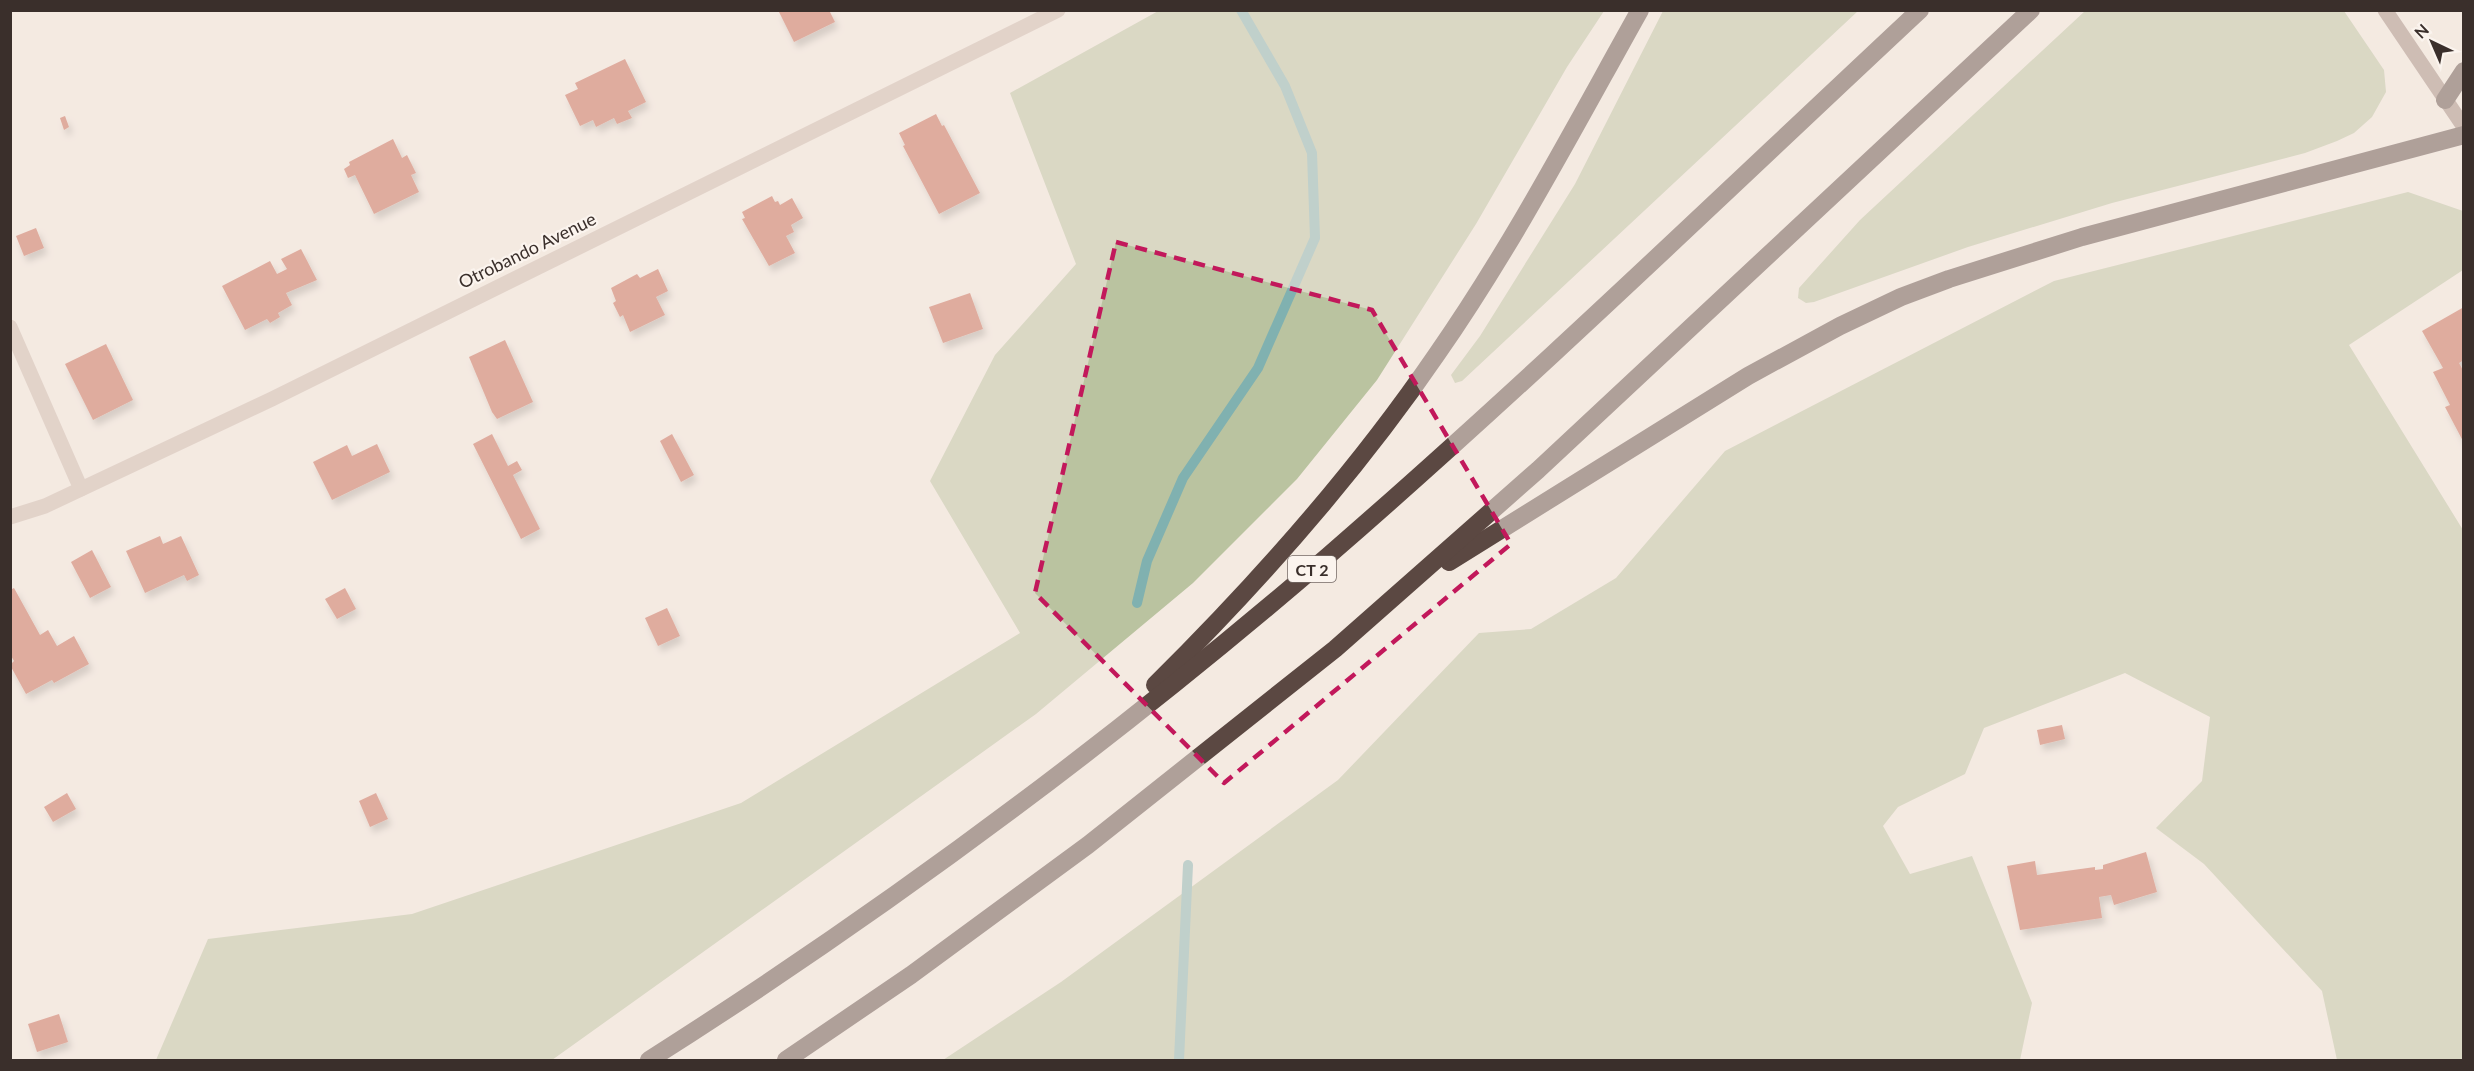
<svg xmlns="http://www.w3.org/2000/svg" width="2474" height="1071" viewBox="0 0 2474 1071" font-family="Lato,sans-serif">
<defs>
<filter id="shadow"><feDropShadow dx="3.5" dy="6" stdDeviation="3" flood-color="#0004"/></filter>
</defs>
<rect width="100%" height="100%" fill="#f4eae1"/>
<g fill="#bac3a0">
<path d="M1160,10l444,1 -37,56 -91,157 -99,156 -80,99 -104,104 -157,131 -484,346h-396l52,-121 204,-25 329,-111 279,-170 -90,-152 65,-126 81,-91 -66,-171z"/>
<path d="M1663,11h195l-396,370 -7,2 -4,-8 29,-39 95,-152z"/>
<path d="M2085,11h259l40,59 2,22 -14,25 -18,16 -17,8 -32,12 -193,50 -144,44 -154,55 -8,1 -8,-5 1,-10 61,-68z"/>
<path d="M2408,192l55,19v59l-114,75 114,185v530h-126l-15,-69 -118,-127 -48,-36 46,-47 8,-64 -85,-44 -141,55 -19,46 -67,33 -15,19 27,48 62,-18 60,147 -12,57h-1077l118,-78 277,-202 141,-147 52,-4 85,-51 109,-127 329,-170z"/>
</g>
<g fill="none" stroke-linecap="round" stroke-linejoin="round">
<g stroke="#80b1b0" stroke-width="10">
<path d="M1137,603l10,-42 36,-83 75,-110 57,-130 -3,-85 -27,-67 -44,-76"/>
<path d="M1179,1060l9,-195"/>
</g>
</g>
<g fill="#c6624d" filter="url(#shadow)">
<path d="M778,10h51l6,12 -41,20z"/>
<path d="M625,59l21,43 -18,9 4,7 -15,6 -3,-6 -18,9 -3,-7 -13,6 -15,-31 13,-6 -3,-6z"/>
<path d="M936,114l6,12 2,-1 36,68 -41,21 -36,-68 2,-1 -6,-12z"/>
<path d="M65,116l4,11 -5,3 -4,-12z"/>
<path d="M393,139l9,19 5,-3 9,18 -5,2 8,17 -45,22 -19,-39 -7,3 -4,-9 6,-4 -1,-3z"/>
<path d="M772,196l3,6 3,-1 2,4 12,-7 11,20 -12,7 3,7 -8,4 9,17 -26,13 -27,-47 3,-1 -3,-6z"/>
<path d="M36,228l8,20 -20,8 -8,-20z"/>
<path d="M301,249l16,31 -31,13 6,12 -14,8 2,4 -10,6 -3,-4 -22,11 -23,-44 48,-25 7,13 10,-5 -6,-10z"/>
<path d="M658,269l10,22 -12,6 9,18 -35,17 -7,-17 -3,2 -7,-14 3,-2 -5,-13 26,-14 3,4z"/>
<path d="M970,293l13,36 -40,14 -14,-36z"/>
<path d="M2464,307v53l-5,3 5,9v71l-19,-36 5,-2 -17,-33 10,-4 -21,-37z"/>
<path d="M505,340l28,62 -36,17 -5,-7 -23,-55z"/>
<path d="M106,344l27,56 -40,20 -28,-56z"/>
<path d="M492,434l16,32 9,-5 5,9 -9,5 27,54 -19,10 -48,-95z"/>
<path d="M672,434l22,41 -13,7 -21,-41z"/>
<path d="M377,444l13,28 -58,28 -19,-38 34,-17 5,11z"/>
<path d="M160,536l3,8 18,-8 18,39 -12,6 -3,-6 -39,18 -19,-42z"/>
<path d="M92,550l19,37 -21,11 -19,-36z"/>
<path d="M14,588l26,47 8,-5 9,16 17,-10 15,28 -35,19 -2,-3 -26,14 -16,-29 4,-4 -4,-7v-64z"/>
<path d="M345,588l11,21 -19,10 -12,-20z"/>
<path d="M667,608l13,28 -22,10 -13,-28z"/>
<path d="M2062,725l3,14 -25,6 -3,-15z"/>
<path d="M67,793l9,16 -23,13 -9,-15z"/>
<path d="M376,793l12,26 -18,8 -11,-26z"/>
<path d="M2146,852l11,40 -43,13 -3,-10 -12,2 3,21 -82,12 -13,-64 28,-5 2,14 58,-8v3l8,-1v-4z"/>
<path d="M59,1014l9,28 -31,10 -9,-28z"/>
</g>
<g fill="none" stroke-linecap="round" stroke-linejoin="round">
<path stroke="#ccb9ac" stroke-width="15" d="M10,327l71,162"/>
<path stroke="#ccb9ac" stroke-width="15" d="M10,517l35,-11 227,-107 786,-389"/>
<path stroke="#a0887d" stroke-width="15" d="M2385,10l79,117"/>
<g stroke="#5b4842" stroke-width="18">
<path d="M2445,100l19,-29"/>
<path d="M1449,562l299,-186 92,-50 61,-29 48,-18 133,-42 382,-102"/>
<path d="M1155,685c103,-102 200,-211 282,-331 76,-109 138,-228 203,-344"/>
<path d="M649,1060c238,-151 465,-320 679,-504 203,-176 396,-363 592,-546"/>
<path d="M786,1060l125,-85 177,-130 247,-196 203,-179 493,-460"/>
</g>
</g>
<path d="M0 0H2474V1071H0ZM1116,242l256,68 139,234 -287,239 -189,-190z" fill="#f4eae1" fill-opacity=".55" fill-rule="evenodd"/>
<path fill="none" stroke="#c2185b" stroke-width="4.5" stroke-dasharray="12 8" stroke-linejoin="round" d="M1116,242l256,68 139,234 -287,239 -189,-190z"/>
<g text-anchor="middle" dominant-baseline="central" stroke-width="4.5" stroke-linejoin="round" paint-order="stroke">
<rect fill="#fbf4ee" stroke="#746a66" stroke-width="1.5" x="1288" y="556" width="48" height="26" rx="4.5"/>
<g font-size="16" font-weight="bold" fill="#3a2f2b">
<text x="1312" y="569">CT 2</text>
</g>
<g font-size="18" fill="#3a2f2b" stroke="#fbf4ee">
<text transform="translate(527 250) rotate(-26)">Otrobando Avenue</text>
</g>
</g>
<rect width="2474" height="1071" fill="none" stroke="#3a2f2b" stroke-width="24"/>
<g transform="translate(2432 42) rotate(316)" stroke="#fbf4ee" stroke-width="4.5" paint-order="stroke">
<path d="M0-4.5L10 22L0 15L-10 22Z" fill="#3a2f2b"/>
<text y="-9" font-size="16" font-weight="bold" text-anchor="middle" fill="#3a2f2b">N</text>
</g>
</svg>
